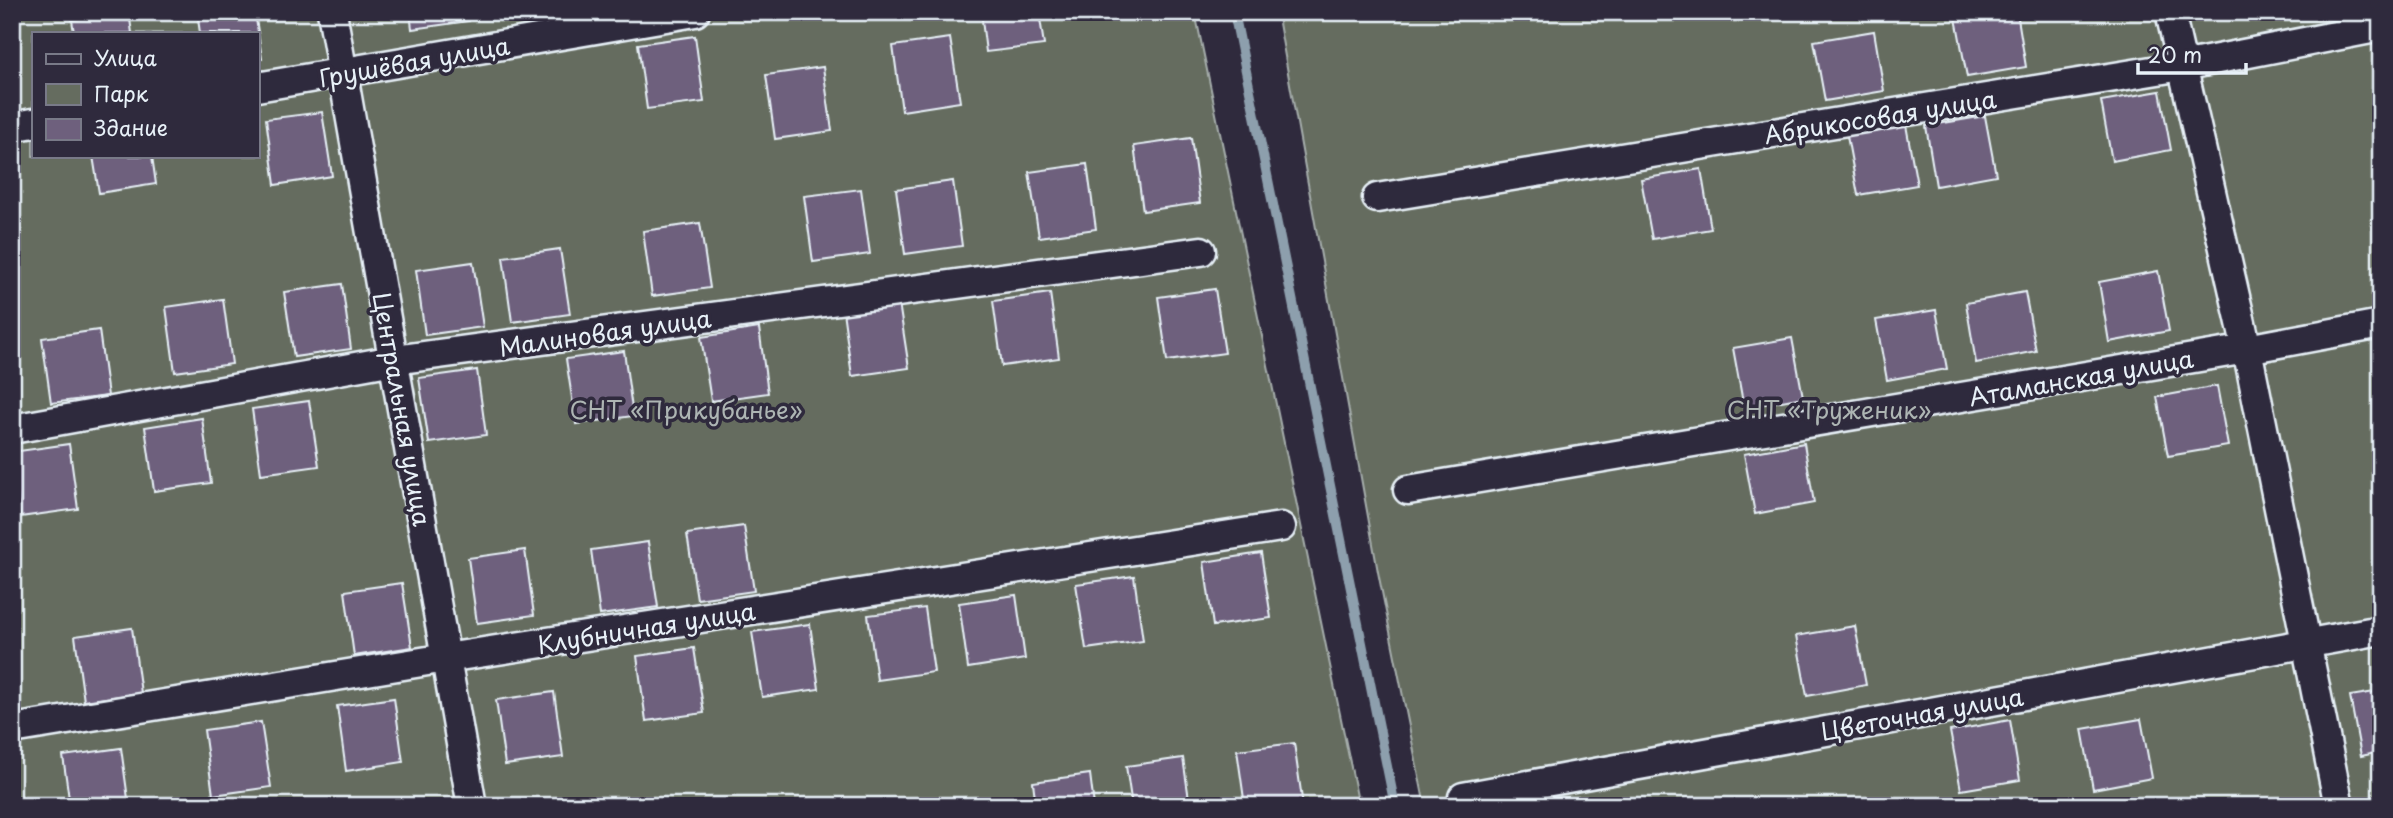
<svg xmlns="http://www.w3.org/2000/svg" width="2393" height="818" viewBox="0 0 2393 818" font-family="'Playpen Sans',sans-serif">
<rect width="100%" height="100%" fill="#2f2a3d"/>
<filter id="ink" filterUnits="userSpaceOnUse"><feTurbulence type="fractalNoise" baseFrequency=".0143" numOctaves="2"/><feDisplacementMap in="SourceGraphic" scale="14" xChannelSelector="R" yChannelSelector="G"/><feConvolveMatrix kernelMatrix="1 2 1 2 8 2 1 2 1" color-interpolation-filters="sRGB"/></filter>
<g filter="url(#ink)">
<g fill="#656c5f" stroke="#a6aeac" stroke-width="2" fill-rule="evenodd">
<path d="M12,12h1183l164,794h-1347zM33,33h224v123h-224z"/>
<path d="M1277,12h1104v794h-956l-47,-234z"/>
</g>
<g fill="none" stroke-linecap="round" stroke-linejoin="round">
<path stroke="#8d9fad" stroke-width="10" d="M1234,12l161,794"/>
</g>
<g fill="#6e607d" stroke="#e8f1f8" stroke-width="2">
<path d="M129,12l3,21h-58l-2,-13z"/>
<path d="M197,12h58l7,47h-5v-26h-57z"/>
<path d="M410,12h58l1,9 -57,8z"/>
<path d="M981,12h58l5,33 -58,7z"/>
<path d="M1986,12h31l9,55 -59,10 -11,-59z"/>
<path d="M2254,12h53l-51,9z"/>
<path d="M1874,31l10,60 -59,10 -11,-60z"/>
<path d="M695,36l9,66 -57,7 -9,-65z"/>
<path d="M950,38l10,64 -58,9 -9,-65z"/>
<path d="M823,67l9,64 -57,8 -9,-64z"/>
<path d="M2160,91l11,59 -59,11 -11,-60z"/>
<path d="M322,112l10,64 -57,9 -9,-66z"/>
<path d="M1985,116l11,59 -60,11 -10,-60z"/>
<path d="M1906,125l11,60 -59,10 -11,-59z"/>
<path d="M1191,138l9,65 -57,8 -9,-65z"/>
<path d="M93,156h59l4,28 -57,9z"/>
<path d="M1087,164l9,65 -57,8 -10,-65z"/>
<path d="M1701,169l10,60 -59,10 -11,-60z"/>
<path d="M953,181l9,65 -57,8 -9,-65z"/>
<path d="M861,189l9,65 -57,8 -9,-66z"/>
<path d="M700,223l10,65 -58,8 -9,-65z"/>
<path d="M560,249l10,65 -58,8 -9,-65z"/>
<path d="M473,262l10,65 -58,8 -9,-65z"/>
<path d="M2158,271l11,60 -60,11 -10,-60z"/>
<path d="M342,284l9,65 -57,8 -10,-65z"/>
<path d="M1215,289l10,64 -58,8 -9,-64z"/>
<path d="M2025,292l11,59 -60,12 -10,-60z"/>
<path d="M1050,293l9,65 -57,8 -9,-65z"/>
<path d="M223,299l9,65 -57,8 -9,-65z"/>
<path d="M899,303l10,65 -57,8 -9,-65z"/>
<path d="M1936,310l11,59 -60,11 -11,-60z"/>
<path d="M759,328l9,65 -57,8 -10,-64z"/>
<path d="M99,330l9,66 -57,7 -9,-65z"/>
<path d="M1792,338l11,59 -59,11 -11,-60z"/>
<path d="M624,351l9,65 -57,8 -10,-65z"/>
<path d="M477,370l9,65 -57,8 -10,-65z"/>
<path d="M2217,386l11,60 -60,10 -11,-59z"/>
<path d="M309,401l10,65 -58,8 -9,-65z"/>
<path d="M202,418l9,65 -57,8 -9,-64z"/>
<path d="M1804,443l10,60 -59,11 -11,-60z"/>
<path d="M69,444l9,65 -58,8 -8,-65z"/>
<path d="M744,526l10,65 -57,8 -10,-65z"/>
<path d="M648,542l10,65 -58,8 -9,-65z"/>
<path d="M525,550l9,65 -57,8 -9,-65z"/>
<path d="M1261,553l10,65 -58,8 -9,-64z"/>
<path d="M1134,576l9,65 -57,8 -10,-65z"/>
<path d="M402,583l10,64 -58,9 -9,-65z"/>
<path d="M1016,595l9,64 -57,9 -9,-65z"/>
<path d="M925,608l9,64 -57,8 -9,-65z"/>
<path d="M810,624l9,65 -57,8 -10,-65z"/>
<path d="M1855,626l11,59 -59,11 -11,-60z"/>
<path d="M132,628l9,65 -57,8 -9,-65z"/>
<path d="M694,648l10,65 -58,8 -9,-65z"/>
<path d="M2381,691v61l-20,4 -11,-60z"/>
<path d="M554,692l9,65 -58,8 -9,-65z"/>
<path d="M394,698l9,64 -57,9 -9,-65z"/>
<path d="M2141,719l11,59 -59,11 -11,-60z"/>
<path d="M2010,720l10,60 -59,10 -11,-59z"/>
<path d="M261,722l10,65 -58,8 -9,-65z"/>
<path d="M1294,743l9,63h-58l-8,-56z"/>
<path d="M121,748l8,58h-59l-7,-50z"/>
<path d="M1183,758l7,48h-58l-6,-40z"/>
<path d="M1090,774l4,32h-58l-3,-24z"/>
<path d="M1606,796l2,10h-58z"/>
</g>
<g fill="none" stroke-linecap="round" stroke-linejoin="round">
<defs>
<g id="street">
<path d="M332,12l140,794"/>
<path d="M2170,12l77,337 92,457"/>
<path d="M257,87l438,-75"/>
<path d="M12,127l21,-4"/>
<path d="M1377,198l805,-132 199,-39"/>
<path d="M12,429l382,-69 807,-109"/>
<path d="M1408,490l839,-141 134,-25"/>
<path d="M12,729l434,-71 835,-131"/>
<path d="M1463,797l918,-167"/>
</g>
</defs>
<use href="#street" stroke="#e8f1f8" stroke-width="33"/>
<use href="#street" stroke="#2f2a3d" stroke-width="28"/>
</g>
</g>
<g text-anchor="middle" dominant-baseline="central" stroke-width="7" stroke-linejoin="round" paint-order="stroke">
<g font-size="24" fill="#e8f1f8" stroke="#2f2a3d">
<text transform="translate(414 61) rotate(-10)">Грушёвая улица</text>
<text transform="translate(1880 116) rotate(-9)">Абрикосовая улица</text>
<text transform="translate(605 332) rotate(-8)">Малиновая улица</text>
<text transform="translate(2081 377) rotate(-10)">Атаманская улица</text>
<text transform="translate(403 409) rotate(80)">Центральная улица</text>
<text transform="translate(646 627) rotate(-9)">Клубничная улица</text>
<text transform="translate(1922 713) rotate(-10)">Цветочная улица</text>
</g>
<g font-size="24" fill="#adb5b3" stroke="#2f2a3d">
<text x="686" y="409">СНТ «Прикубанье»</text>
<text x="1829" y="409">СНТ «Труженик»</text>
</g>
</g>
<rect width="2393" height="818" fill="none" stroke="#2f2a3d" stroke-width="42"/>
<rect x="21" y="21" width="2351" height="776" fill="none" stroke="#e8f1f8" stroke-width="2.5" filter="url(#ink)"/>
<rect x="32" y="32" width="228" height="126" fill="#2f2a3d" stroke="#797a88" stroke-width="2"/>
<rect x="46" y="54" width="35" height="10" fill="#2f2a3d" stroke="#797a88" stroke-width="2"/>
<text x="94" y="66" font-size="21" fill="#e8f1f8">Улица</text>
<rect x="46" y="84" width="35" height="21" fill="#656c5f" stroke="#797a88" stroke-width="2"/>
<text x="94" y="102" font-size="21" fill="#e8f1f8">Парк</text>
<rect x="46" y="119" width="35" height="21" fill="#6e607d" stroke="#797a88" stroke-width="2"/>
<text x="94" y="136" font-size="21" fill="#e8f1f8">Здание</text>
<path d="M2138 63v10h108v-10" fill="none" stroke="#e8f1f8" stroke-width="3.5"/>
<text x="2148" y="63" font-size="21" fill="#e8f1f8" stroke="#2f2a3d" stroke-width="5" paint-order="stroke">20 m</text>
</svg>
